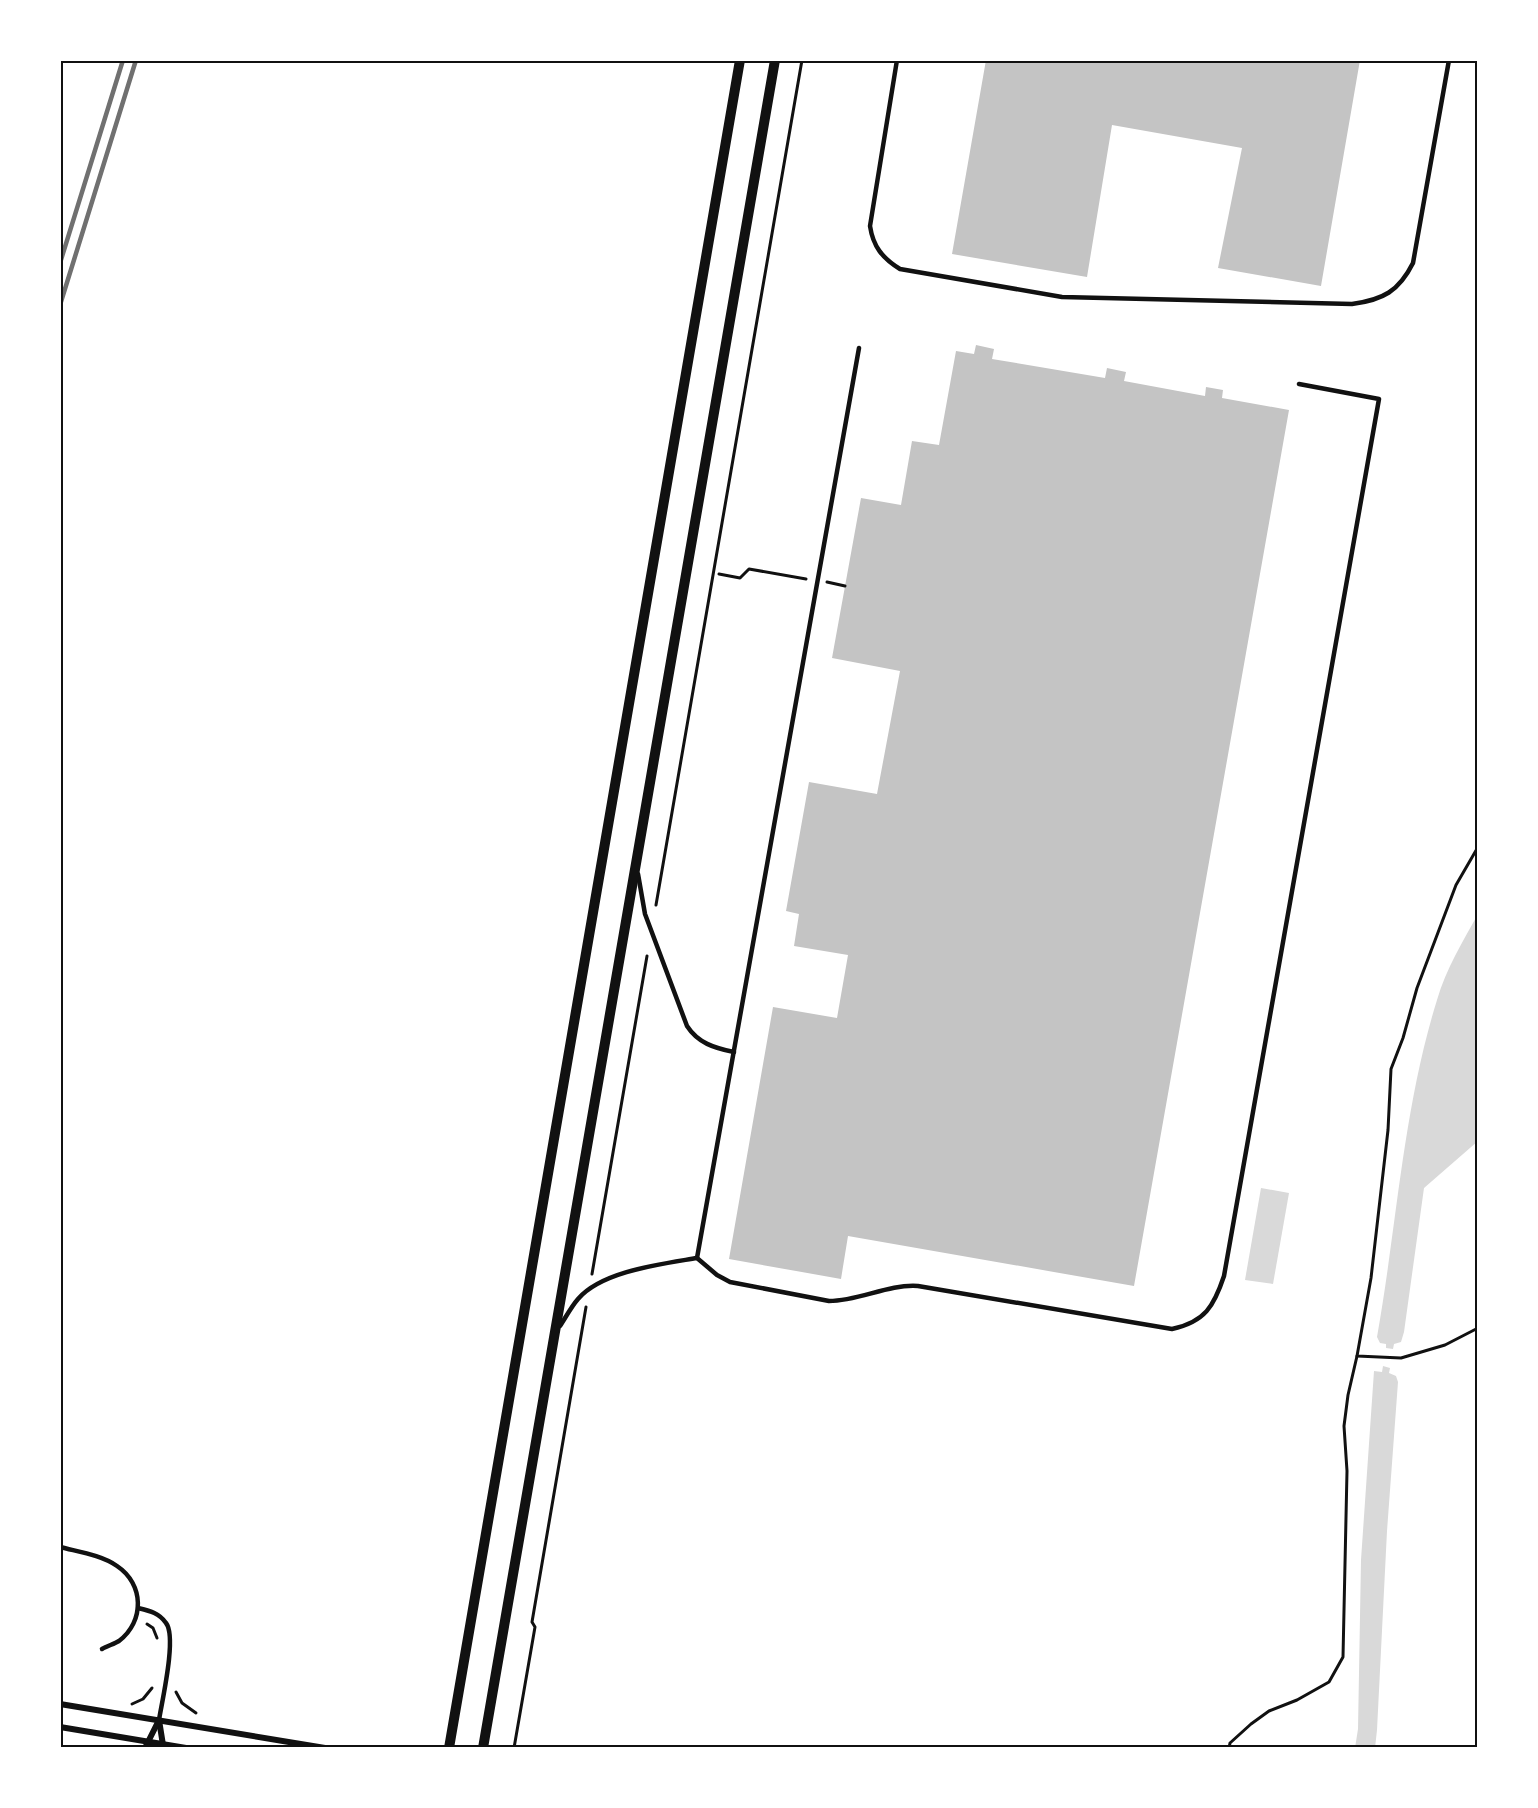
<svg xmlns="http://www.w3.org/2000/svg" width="1538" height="1808" viewBox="0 0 1538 1808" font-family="Helvetica,sans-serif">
<rect width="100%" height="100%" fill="#fff"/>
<g fill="#d9d9d9">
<path d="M1478,914v227l-54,47 -20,144 -3,10 -7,2 -1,5 -7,-1v-4l-6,-1 -3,-6c20,-112 26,-228 60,-337 9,-31 26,-59 41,-86z"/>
<path d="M1261,1188l28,5 -16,91 -28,-4z"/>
<path d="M1383,1366l7,2 -1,5 7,3 2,6 -11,149 -10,199 -2,18h-20l3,-19 3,-169 13,-189 8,1z"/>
</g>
<g fill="#c4c4c4">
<path d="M986,60h374l-39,226 -103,-18 24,-120 -130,-23 -25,152 -135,-23z"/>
<path d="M976,345l18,4 -2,10 113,19 2,-10 19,4 -2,9 81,15 1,-9 17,3 -1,8 67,12 -155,876 -286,-50 -7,43 -112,-20 44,-252 64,11 11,-63 -54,-9 5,-32 -13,-3 23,-129 68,12 23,-123 -68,-13 29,-160 40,7 11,-64 27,4 17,-94 18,3z"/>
</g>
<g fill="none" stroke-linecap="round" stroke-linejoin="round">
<g stroke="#111" stroke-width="3">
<path d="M719,574l21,4 9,-9 57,10"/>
<path d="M827,582l18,4"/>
<path d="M1478,847l-22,38 -39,103 -14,50 -12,31 -3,61 -17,148 -14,78 44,2 44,-13 33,-17"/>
<path d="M656,905l146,-845"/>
<path d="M592,1274l55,-318"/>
<path d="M147,1624l6,4 4,10"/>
<path d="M176,1692l6,11 14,10"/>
<path d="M132,1704l11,-5 9,-11"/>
<path d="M514,1748l21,-121 -3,-5 54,-315"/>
<path d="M1229,1748l1,-5 21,-19 18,-13 28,-11 32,-18 14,-25 4,-186 -3,-45 4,-31 9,-39"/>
</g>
<g stroke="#111" stroke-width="4.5">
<path d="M897,60l-27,166c3,20 12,32 30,43l162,28 290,7c31,-4 47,-13 61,-41l36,-203"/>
<path d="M638,874l7,40 42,112c11,17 27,22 47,26"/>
<path d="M697,1258l162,-910"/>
<path d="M560,1326c6,-9 11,-19 18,-27 24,-28 84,-35 119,-41l20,17 13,7 99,19c31,0 58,-17 89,-15l254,43c33,-7 42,-23 52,-53l155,-877 -80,-15"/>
<path d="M60,1547c19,5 41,8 57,19 27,18 28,55 2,75 -5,3 -12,5 -17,8"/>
<path d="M138,1608c12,3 21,5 28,15 11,14 -4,78 -7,97"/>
</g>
<g stroke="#111" stroke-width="6">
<path d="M60,1704l265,44"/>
<path d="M159,1720l4,25"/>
<path d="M60,1727l126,21"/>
<path d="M145,1748l14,-28"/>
</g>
<g stroke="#111" stroke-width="10">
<path d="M449,1748l291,-1688"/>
<path d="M483,1748l292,-1688"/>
</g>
<g stroke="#707070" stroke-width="4.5">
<path d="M60,263l63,-203"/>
<path d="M60,305l76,-245"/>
</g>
</g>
<rect width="1538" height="1808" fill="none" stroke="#ffffff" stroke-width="123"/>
<rect x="62" y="62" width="1414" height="1684" fill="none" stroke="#111" stroke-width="2"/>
</svg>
